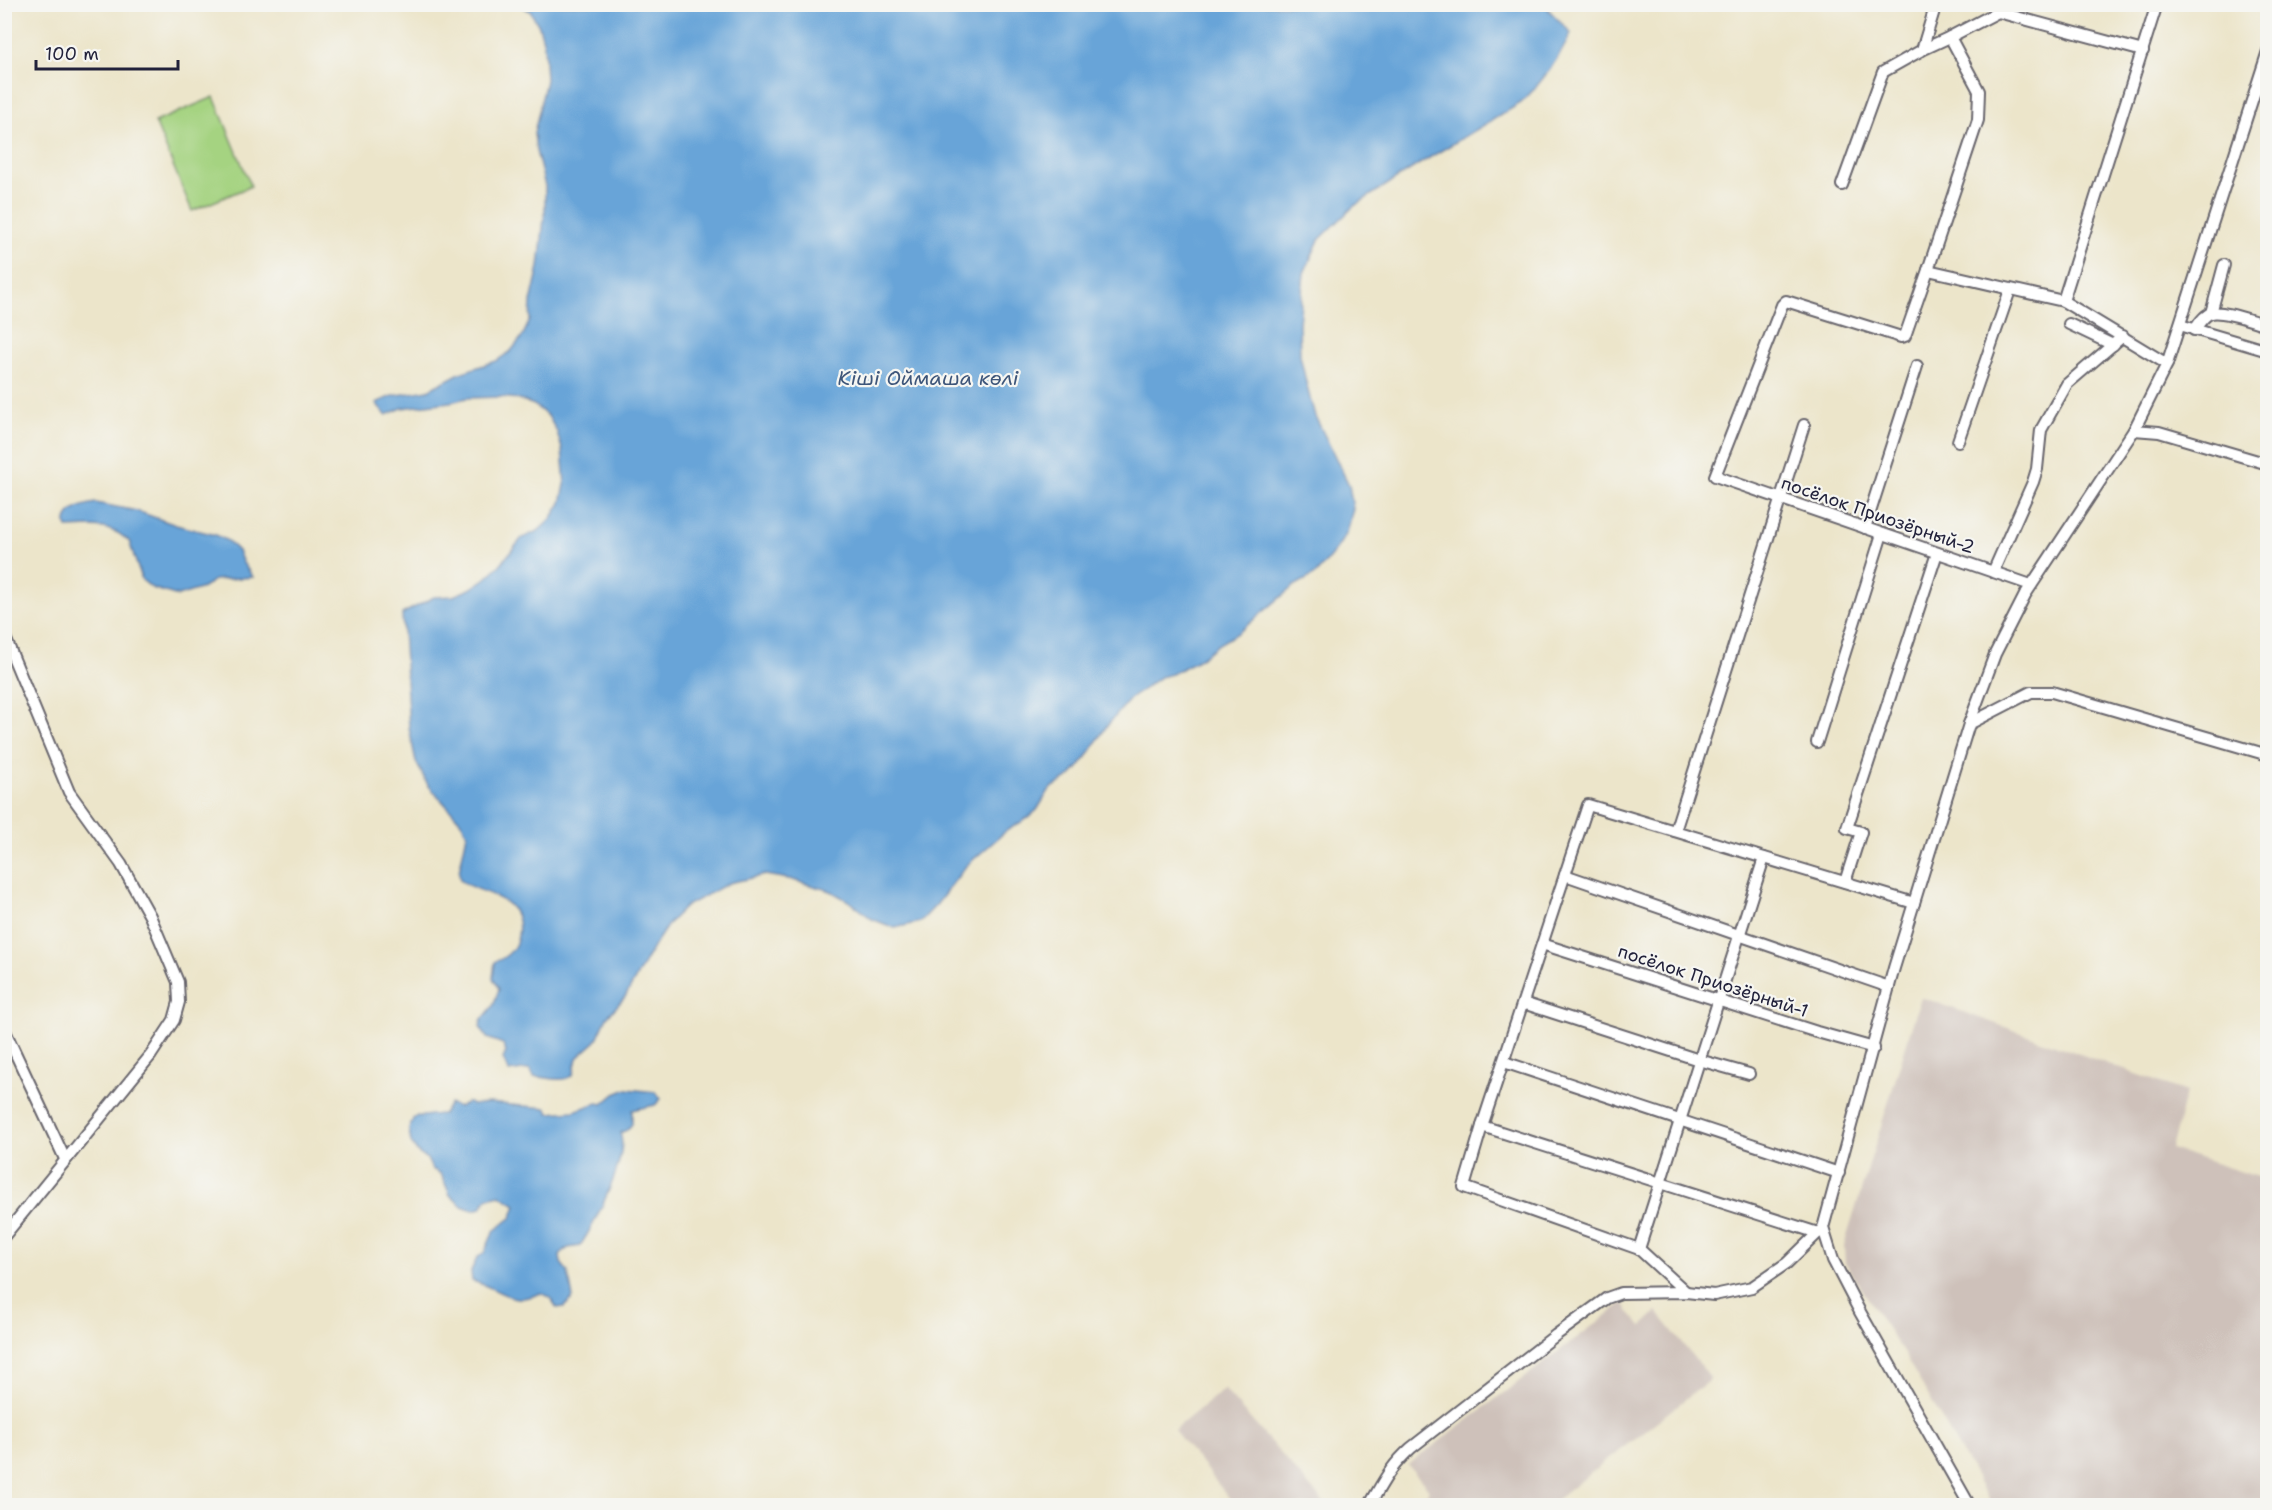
<svg xmlns="http://www.w3.org/2000/svg" width="2272" height="1510" viewBox="0 0 2272 1510" font-family="'Shantell Sans',sans-serif">
<rect width="100%" height="100%" fill="#f6f6f2"/>
<filter id="ink" filterUnits="userSpaceOnUse"><feTurbulence type="fractalNoise" baseFrequency=".0167" numOctaves="2"/><feDisplacementMap in="SourceGraphic" scale="12" xChannelSelector="R" yChannelSelector="G"/><feConvolveMatrix kernelMatrix="1 2 1 2 8 2 1 2 1" color-interpolation-filters="sRGB"/></filter>
<filter id="wash" filterUnits="userSpaceOnUse"><feTurbulence type="fractalNoise" baseFrequency=".008" numOctaves="4" result="noise"/><feDisplacementMap in="SourceGraphic" scale="24" xChannelSelector="R" yChannelSelector="G"/><feGaussianBlur stdDeviation="1.35" result="paint"/><feColorMatrix in="noise" values="0 0 0 0 0 0 0 0 0 0 0 0 0 0 0 0 0 1.4 0 .05"/><feComposite in="paint" operator="in"/></filter>
<g filter="url(#wash)">
<rect width="100%" height="100%" fill="#ece5ca"/>
<g fill="#cec1ba">
<path d="M1921,997l265,95 -15,57 96,31v325h-275l-88,-151 -59,-91 -1,-17z"/>
<path d="M1623,1303l18,24 16,-15 54,67 -161,126h-136l16,-14 -22,-26z"/>
<path d="M1224,1389l102,116h-91l-61,-75z"/>
</g>
<path fill="#a5d381" stroke="#647a5e" stroke-width="1.5" d="M214,97l37,89 -59,25 -37,-89z"/>
<g fill="#67a4d8" stroke="#44638a" stroke-width="1.5">
<path d="M1544,5l27,28c-12,26 -30,50 -50,70l-102,61 -65,42 -35,34 -15,33 -5,50 1,32 7,32 8,29 34,69 4,24 -6,24 -15,22 -16,19 -22,12 -56,47 -21,12 -19,15 -26,14 -12,3 -30,22 -24,28 -19,30 -16,19 -21,13 -13,21 -9,8 -22,13 -40,35 -29,38 -17,18 -25,6 -23,-9 -20,-16 -21,-12 -42,-12 -24,-4 -36,8 -43,23 -17,17 -14,21 -30,53 -18,20 -11,24 -19,17 -4,17c-12,9 -25,1 -39,2l-4,-8 -21,3 -6,-13 3,-7 -3,-8 -16,-6 -7,-11 1,-6 12,-15 6,-17 -6,-11 2,-16c12,-5 21,-13 23,-26 7,-41 -36,-40 -58,-56l-1,-8 8,-38 -5,-11 -34,-38 -12,-23 -7,-34 -7,-114 32,-17 19,-1 17,-7 15,-10 14,-13 23,-28 16,-7 13,-12 10,-16 4,-18 -3,-36 -5,-17 -9,-16 -14,-11 -16,-6 -17,-2 -34,1 -17,4 -48,6 -16,7 -10,-12 16,-7 36,-6 32,-17 36,-12 15,-10 11,-14 8,-17 1,-18 8,-35 6,-58v-23l-9,-35 -2,-18 12,-53 -2,-36 -5,-18 -9,-15 -10,-6z"/>
<path d="M96,503l41,8 39,14 40,10 12,6 10,10 5,12 10,14 -39,3 -11,8 -25,8 -26,-8 -10,-8 -13,-39 -11,-8 -13,-5 -14,-1 -24,1c-6,-17 16,-23 29,-25z"/>
<path d="M627,1089l29,3 5,7 -6,6 -23,5v14l-5,6 -7,3c10,22 -26,92 -40,113l-12,2 -8,7 1,8 7,9 5,26 -9,9 -7,1 -7,-11 -9,-4c-32,14 -40,-5 -69,-12l-1,-10 6,-13 7,-5 10,-22 18,-14 4,-12 -16,-10 -13,3 -6,10 -8,2 -11,-4 -12,-11 -9,-21 -9,-5 -5,-10 -9,-6 -7,-10 -2,-14 4,-10 4,-3c9,1 17,-2 26,-2l7,-10 9,3 9,-5 4,3 17,-2 58,5 2,5 25,-2 23,-8 6,1 12,-10z"/>
</g>
</g>
<g filter="url(#ink)">
<g fill="none" stroke-linecap="round" stroke-linejoin="round">
<defs>
<g id="minor">
<path d="M1950,37l48,-25 145,39"/>
<path d="M1922,50l14,-46"/>
<path d="M1842,185l41,-113 39,-22 28,-13 29,54 -1,29 -50,150 135,31 104,63"/>
<path d="M1928,270l-23,66 -4,1 -115,-36 -4,4 -67,171 316,109"/>
<path d="M2063,301l94,-297"/>
<path d="M2211,313l13,-48"/>
<path d="M2069,324l44,21"/>
<path d="M2180,325l88,26"/>
<path d="M2194,330c5,-6 10,-15 17,-17 14,-3 43,9 57,12"/>
<path d="M2134,430l25,2 109,32"/>
<path d="M1958,441l52,-151"/>
<path d="M1865,528l52,-162"/>
<path d="M1993,572l40,-90 4,-13 4,-39 26,-46 56,-48"/>
<path d="M4,635l65,157 52,72 29,52 28,66 1,20 -5,18 -23,35 -147,181"/>
<path d="M1969,724l62,-32h21l216,63"/>
<path d="M1817,742l65,-208"/>
<path d="M1675,831l129,-406"/>
<path d="M1565,875l324,112"/>
<path d="M1845,882l16,-50 -14,-4 90,-275"/>
<path d="M1542,944l275,88 57,16"/>
<path d="M1523,1003l176,57 50,14"/>
<path d="M4,1029l61,130"/>
<path d="M1504,1062l335,111"/>
<path d="M1482,1126l336,107"/>
<path d="M1639,1249l125,-391"/>
<path d="M1686,1292l-47,-43 -175,-62 18,-61 106,-321 326,98"/>
<path d="M1369,1506c15,-25 20,-38 42,-58l145,-113 51,-37 14,-5 65,-1 28,3 38,-8 35,-24 36,-35"/>
<path d="M1970,1506l-110,-194 -27,-52 -10,-32 71,-260 75,-244 26,-70 30,-59 109,-165 33,-66 101,-313"/>
</g>
</defs>
<use href="#minor" stroke="#69666d" stroke-width="14"/>
<use href="#minor" stroke="#fff" stroke-width="10"/>
</g>
</g>
<g text-anchor="middle" dominant-baseline="central" stroke-width="4.5" stroke-linejoin="round" paint-order="stroke">
<g font-size="18" fill="#22223b" stroke="#f6f6f2">
<text transform="translate(1878 515) rotate(19)">посёлок Приозёрный-2</text>
<text transform="translate(1713 981) rotate(18)">посёлок Приозёрный-1</text>
</g>
<g font-size="20" font-style="italic" fill="#3e567a" stroke="#f6f6f2">
<text x="928" y="378">Кіші Оймаша көлi</text>
</g>
</g>
<rect width="2272" height="1510" fill="none" stroke="#f6f6f2" stroke-width="24"/>
<path d="M36 60v9h142v-9" fill="none" stroke="#22223b" stroke-width="3"/>
<text x="45" y="60" font-size="18" fill="#22223b" stroke="#f6f6f2" stroke-width="4.5" paint-order="stroke">100 m</text>
</svg>
